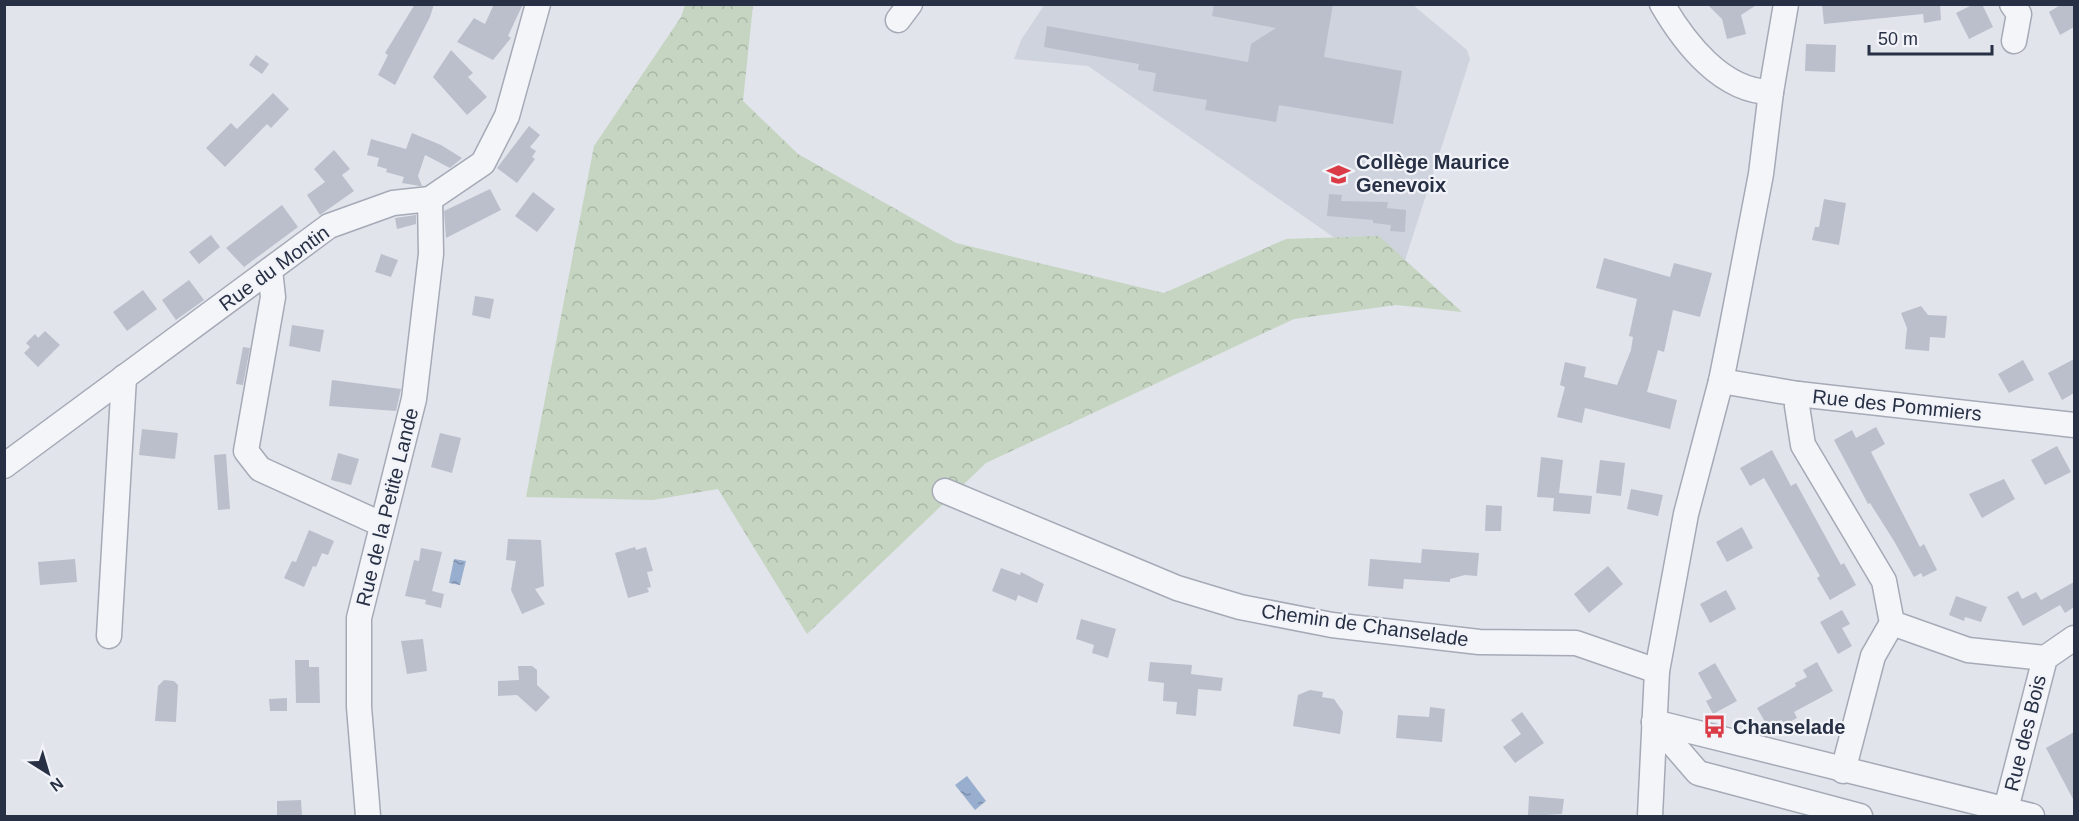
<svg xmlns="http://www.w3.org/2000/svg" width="2079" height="821" viewBox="0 0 2079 821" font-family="Arial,sans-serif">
<defs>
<pattern id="forest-crowns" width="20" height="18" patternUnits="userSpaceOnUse" patternTransform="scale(1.5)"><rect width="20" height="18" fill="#c5d5c1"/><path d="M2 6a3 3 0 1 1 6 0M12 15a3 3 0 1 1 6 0" fill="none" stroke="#a9b7a7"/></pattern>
<pattern id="water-ripples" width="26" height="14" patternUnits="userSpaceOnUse" patternTransform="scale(1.5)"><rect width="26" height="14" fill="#98aece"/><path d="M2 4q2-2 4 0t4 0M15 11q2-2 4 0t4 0" fill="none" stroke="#7c8ea9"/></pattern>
</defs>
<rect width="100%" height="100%" fill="#e1e4eb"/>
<path fill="#ced3dd" d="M1045,4l368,1 54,45 3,9 -72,223 -310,-216 -74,-7 7,-19z"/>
<path fill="url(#forest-crowns)" d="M685,5h68l-10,96 55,53 158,89 208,50 122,-54 93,-3 83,76 -66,-7 -102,14 -308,144 -179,171 -89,-145 -65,11 -127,-3 68,-351 87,-129z"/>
<g fill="url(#water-ripples)">
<path d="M454,559l12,2 -6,24 -11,-2z"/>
<path d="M967,776l19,25 -11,9 -20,-25z"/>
</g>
<g fill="#babfcb">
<path d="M415,4h19l-4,13 -35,68 -17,-10 10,-20 -3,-2z"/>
<path d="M494,4h29l-15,32 3,2 -18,22 -36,-18 17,-24 11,6z"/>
<path d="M1214,4h119l-9,53 78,14 -9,53 -114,-19 -3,17 -71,-12 2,-10 -54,-9 3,-18 -18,-3 1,-6 -95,-17 3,-21 201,36 3,-18 25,-16 -64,-12z"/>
<path d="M1707,4h51l-17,11 5,19 -19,5 -5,-20z"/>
<path d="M1822,4h118l1,16 -17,3 -1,-9 -99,10z"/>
<path d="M1974,4h8l11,23 -24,12 -13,-26z"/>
<path d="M2062,4h10l2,6v17l-14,8 -11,-23z"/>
<path d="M1806,44l30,1 -1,27 -30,-1z"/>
<path d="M451,50l22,23 -5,4 19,20 -20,18 -34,-38z"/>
<path d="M256,55l13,9 -7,10 -13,-9z"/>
<path d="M273,93l16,16 -18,19 -4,-4 -42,43 -19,-19 25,-25 6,6z"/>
<path d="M529,126l11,9 -10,12 6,4 -4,6 3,2 -18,24 -20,-15z"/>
<path d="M412,133l29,12 21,13 -12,10 -25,-13 -7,21 4,10h-2l-18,-3 2,-6 -18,-5 1,-3 -10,-3 2,-8 -12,-3 4,-16 35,10z"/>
<path d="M334,150l16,19 -8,6 12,16 -34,24 -13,-20 18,-13 -11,-13z"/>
<path d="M490,189l11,21 -55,28 -2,-27z"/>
<path d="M533,192l22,17 -18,23 -22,-16z"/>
<path d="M1329,194l13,1 -1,6 47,1 -1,6 19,2 -1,22 -15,-1 1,-6 -18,-2v-3l-46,-4z"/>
<path d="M1824,199l22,4 -7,42 -27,-5 3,-13h4z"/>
<path d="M282,205l16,22 -54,40 -18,-19z"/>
<path d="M416,215v9l-19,5 -2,-11z"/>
<path d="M211,235l9,12 -21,17 -10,-12z"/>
<path d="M381,254l17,6 -7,17 -16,-5z"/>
<path d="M1604,258l66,19 4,-14 38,10 -12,44 -27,-7 -9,42 -6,-2 -11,42 30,8 -7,29 -85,-21 -3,15 -25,-6 8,-30 -5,-2 5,-23 21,5 -2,10 33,8 14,-35 2,-13 -4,-1 8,-37 -41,-11z"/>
<path d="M189,280l15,20 -28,20 -14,-20z"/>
<path d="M143,290l14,19 -30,22 -14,-19z"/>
<path d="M475,296l19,3 -4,20 -18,-4z"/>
<path d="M1921,306l7,9 19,1 -2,22 -15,-1 -1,14 -24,-2 2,-21 -6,-15z"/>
<path d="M292,325l32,5 -4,22 -31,-6z"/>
<path d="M45,331l15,14 -22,22 -14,-14 6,-6 -4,-4 9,-9 3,4z"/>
<path d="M243,347l7,1 -7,37 -7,-1z"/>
<path d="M2074,359v34l-12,7 -14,-27z"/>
<path d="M2023,360l11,20 -25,13 -11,-19z"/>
<path d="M332,380l69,9 -5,22 -67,-5z"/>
<path d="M1876,427l9,17 -14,8 49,95 4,-3 13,26 -14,7 -2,-4 -7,4 -20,-36 -24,-38 -2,1 -34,-64 18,-10 4,8z"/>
<path d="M142,429l36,4 -3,26 -36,-4z"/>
<path d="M440,433l21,5 -9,35 -21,-6z"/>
<path d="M2057,446l14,26 -26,13 -14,-25z"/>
<path d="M1772,450l19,36 5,-3 45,82 3,-2 12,22 -26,15 -13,-22 3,-2 -56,-98 -14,8 -10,-18z"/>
<path d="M338,453l21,6 -8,26 -20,-5z"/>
<path d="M226,454l4,55 -12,1 -4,-55z"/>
<path d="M1541,457l22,3 -4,33 33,3 -2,18 -37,-3 1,-13 -17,-1z"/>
<path d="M1600,460l25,3 -4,33 -25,-3z"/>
<path d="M2004,479l11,20 -33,19 -13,-24z"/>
<path d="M1631,489l32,6 -5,21 -31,-7z"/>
<path d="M1486,505l16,1 -1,25h-16z"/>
<path d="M1742,527l11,21 -26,14 -11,-20z"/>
<path d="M309,530l25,11 -6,14 -6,-2 -6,14 -3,-1 -9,21 -20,-9 8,-17 4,1z"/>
<path d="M508,539l33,1 3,46 -9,3 10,15 -23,10 -11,-24 5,-29 -10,-1z"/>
<path d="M635,547l1,3 10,-3 7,24 -6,1 4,15 -4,1 2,4 -21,6 -13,-45z"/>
<path d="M421,548l21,4 -10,39 12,3 -3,14 -16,-4 1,-4 -21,-4 9,-36 5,1z"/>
<path d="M1422,549l57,4 -2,23 -12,-1 -15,4v3l-46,-3 -1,10 -35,-3 2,-27 51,4z"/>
<path d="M75,559l2,23 -37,3 -2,-23z"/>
<path d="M1608,566l15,18 -34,29 -15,-19z"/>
<path d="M1001,568l19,7 1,-3 23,12 -7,19 -19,-8 -2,6 -24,-10z"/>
<path d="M2074,582v25l-9,6 -5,-8 -37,21 -16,-29 11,-6 4,8 14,-7 5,8z"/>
<path d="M1726,590l10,19 -26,14 -10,-19z"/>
<path d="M1956,596l31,11 -6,15 -16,-5 -1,4 -15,-6z"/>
<path d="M1842,610l8,14 -8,4 10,18 -14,8 -18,-32z"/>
<path d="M1081,619l35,10 -8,29 -16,-5 2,-8 -18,-6z"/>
<path d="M423,639l4,32 -20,3 -6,-33z"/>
<path d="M295,660h14v7h10l1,36h-24z"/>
<path d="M1150,662l42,3 -1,9 32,4 -2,13 -23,-2 -2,27 -20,-2 1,-12 -14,-1 1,-18 -16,-2z"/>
<path d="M1817,662l16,29 -39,21 3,6 -11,6 -5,-4 -13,7 -11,-19 39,-22 -1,-3 12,-6 -4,-7z"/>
<path d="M1715,663l22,38 -24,13 -7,-13 6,-3 -14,-25z"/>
<path d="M518,666h14l5,4v15l13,12 -14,15 -19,-17 -19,1v-15l21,-1z"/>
<path d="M164,680l10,1 4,4 -2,37 -21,-1 3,-35z"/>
<path d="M1310,690l13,2 -1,5 12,2 9,13 -3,22 -47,-8 5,-31z"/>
<path d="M287,698v13h-17l-1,-12z"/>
<path d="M1430,707l15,2 -3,33 -46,-4 2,-23 31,2z"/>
<path d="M1522,712l22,31 -29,20 -12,-16 18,-13 -10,-14z"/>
<path d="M2074,732v69l-28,-53z"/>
<path d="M1529,796l35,3 -2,15 -34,2z"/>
<path d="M301,800l1,16h-25v-15z"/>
</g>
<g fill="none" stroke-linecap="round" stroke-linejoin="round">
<defs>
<g id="minor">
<path d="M1662,4c22,38 60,88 109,88"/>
<path d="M2012,4l7,10 -5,27"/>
<path d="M898,20l12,-16"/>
<path d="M270,270l3,27 -27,154 14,18 121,55"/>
<path d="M1721,381l77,13 276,31"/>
<path d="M1798,394l-1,12 6,39 81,136 8,42 -19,33 -30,115"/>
<path d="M4,466l325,-240 64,-23 37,-4 53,-36 24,-47 31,-112"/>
<path d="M945,491l232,97 63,19 92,18 147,17 97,1 81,28"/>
<path d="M1892,623l76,27 77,8"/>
<path d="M109,636l15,-259"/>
<path d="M1654,722l378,94"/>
<path d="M1654,722l44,51 162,43"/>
<path d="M2006,809l39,-151 29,-20"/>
<path d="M368,816l-9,-109v-89l55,-219 17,-145 -1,-55"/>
<path d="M1650,816l7,-145 29,-157 35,-133 9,-45 31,-162 10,-82 15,-88"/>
</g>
</defs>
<use href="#minor" stroke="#a5aab6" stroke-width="27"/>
<use href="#minor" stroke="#f4f5f9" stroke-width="24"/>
</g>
<defs>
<symbol id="school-bare" viewBox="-9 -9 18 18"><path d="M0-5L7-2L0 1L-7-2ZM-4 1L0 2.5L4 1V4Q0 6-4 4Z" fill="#db3b47" stroke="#f1f3f8" stroke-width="2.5" paint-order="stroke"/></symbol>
<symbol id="bus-bare" viewBox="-9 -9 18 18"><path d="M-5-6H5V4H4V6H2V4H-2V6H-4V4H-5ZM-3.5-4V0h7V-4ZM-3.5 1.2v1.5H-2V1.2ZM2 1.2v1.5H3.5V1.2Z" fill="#db3b47" stroke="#f1f3f8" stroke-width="2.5" paint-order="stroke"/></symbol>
</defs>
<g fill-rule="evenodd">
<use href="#school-bare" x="1322" y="158" width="33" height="33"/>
<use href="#bus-bare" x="1698" y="710" width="33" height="33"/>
</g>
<g text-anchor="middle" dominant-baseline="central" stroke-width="4.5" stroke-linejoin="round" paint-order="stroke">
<g font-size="20" font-weight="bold" fill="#273044" stroke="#f1f3f8" text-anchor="start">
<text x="1356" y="162">Collège Maurice<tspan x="1356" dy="23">Genevoix</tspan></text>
<text x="1733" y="727">Chanselade</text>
</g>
<g font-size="20" fill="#273044" stroke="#f1f3f8">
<text transform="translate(274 268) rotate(-36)">Rue du Montin</text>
<text transform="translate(1897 405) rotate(6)">Rue des Pommiers</text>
<text transform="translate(387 507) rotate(-76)">Rue de la Petite Lande</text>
<text transform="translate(1365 625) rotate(8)">Chemin de Chanselade</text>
<text transform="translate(2025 733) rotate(-76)">Rue des Bois</text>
</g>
</g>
<rect width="2079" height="821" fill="none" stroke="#273044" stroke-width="12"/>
<g transform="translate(48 773) rotate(143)" stroke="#f1f3f8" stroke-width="4.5" paint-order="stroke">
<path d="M0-4.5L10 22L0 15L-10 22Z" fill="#273044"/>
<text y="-9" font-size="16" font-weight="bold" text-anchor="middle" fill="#273044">N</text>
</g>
<path d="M1869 45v9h123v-9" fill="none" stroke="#273044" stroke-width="3"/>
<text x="1878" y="45" font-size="18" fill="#273044" stroke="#f1f3f8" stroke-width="4.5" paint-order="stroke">50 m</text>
</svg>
